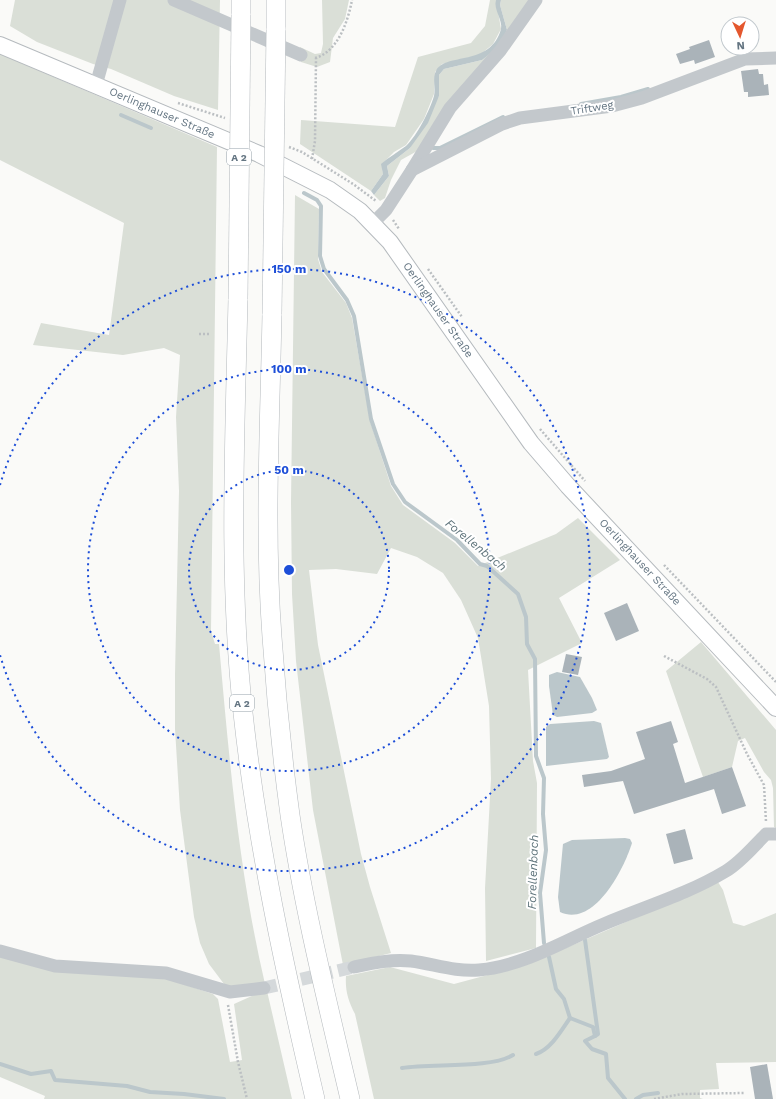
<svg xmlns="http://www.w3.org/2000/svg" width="776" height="1099" viewBox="0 0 776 1099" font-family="'Work Sans',sans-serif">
<rect width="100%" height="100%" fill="#fafaf8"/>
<g fill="#dadfd7">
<path d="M15,0h205l-2,110 -44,-14 -63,-27 -18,-5 -56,-22 -27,-16z"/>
<path d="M322,0h27l-4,19 -12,19 -3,24 -13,5 -16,-5 -1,-15 15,7 6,-1 2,-9z"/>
<path d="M490,0h6l5,29 -8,15 -13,11 -38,9 -7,8 -1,22 -10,25 -18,26 -12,7 -12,12 1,10 -12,17 -71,-47 1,-24 94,7 23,-70 53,-14 14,-17z"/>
<path d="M501,0h30l-112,150 -18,10 -10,20 -6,18 -5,3 -6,-6 15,-19 -2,-10 23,-18 29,-52v-21l5,-6 38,-9 25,-30 -7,-25z"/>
<path d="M0,54l217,93 -6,484 4,13h4c10,114 20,229 46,340l-38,4 -18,-24 -9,-21 -6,-26 -14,-107 -5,-81v-54l4,-184 -3,-74 4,-62 -16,-7 -41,7 -90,-10 8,-22 68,12 15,-112 -124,-63z"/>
<path d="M295,195l24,14 -1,50 4,13 24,31 6,15 18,103 21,65 12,19 52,38 23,23 78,-32 22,-16 42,42 -61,38 23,45 -54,27 5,91 4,22 -1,165 -50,13 -1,-73 6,-109 -2,-73 -11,-68 -17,-38 -18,-27 -26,-16 -26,-9 -14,26 -41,-5 -27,1 9,75 43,209 9,33 21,66 -48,12 -30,-155 -17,-149 -4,-67 -1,-92z"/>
<path d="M701,642l75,88v98l-2,-1 -1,-39 -2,-8 -7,-8 -19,-34 -7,3 -6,26 -29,10 -37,-106z"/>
<path d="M718,882l5,8 10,33 11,3 32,-13v149l-60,1 3,26 -19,1v8l3,1h-329l-19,-85c-7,-13 -10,-24 -9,-38l44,-9 64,17 75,-20z"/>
<path d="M0,956l165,22 48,16 5,5 12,63 12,-2 -8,-56 20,-9 13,-4 25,108h-248l1,-3 -45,-19z"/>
</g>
<g fill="#bbc7cb">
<path d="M496,0h5l-1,5 7,25 -9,17 -16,13 -38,9 -5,6v21l-11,27 -18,25 -23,18 2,10 -15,19 -3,-4 12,-17 -2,-10c8,-7 17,-12 25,-18 11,-10 24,-36 28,-50 2,-8 -2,-18 2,-25 9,-19 55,-4 65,-42 2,-9 -8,-20 -5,-29z"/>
<path d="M557,672l23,5 12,21 5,12 -5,3 -35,4 -4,-2 -4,-29v-11z"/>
<path d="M594,721l7,2 8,34 -2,2 -61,7v-39l4,-3z"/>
<path d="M625,838l5,1 2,4c-8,26 -38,85 -72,69l-2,-15 5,-53 9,-4z"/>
</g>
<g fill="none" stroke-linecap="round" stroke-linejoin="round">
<g stroke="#bbc7cb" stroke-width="4">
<path d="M581,104l40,-7 27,-8"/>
<path d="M121,115l30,13"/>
<path d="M433,148h7l63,-31"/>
<path d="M304,193l13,7 4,6 -1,50 4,13 23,31 7,16 17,103 22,65 12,18 52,38 23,24 7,2 31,28 8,23 1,27 8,15 1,97 8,22 -1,36 3,36 -6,43 4,50"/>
<path d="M585,940l13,94 -3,2"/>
<path d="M549,957l7,32 8,10 6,19 23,9 2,9 -10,5 7,8 14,5 2,24 17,21"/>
<path d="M536,1054c15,-5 25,-23 34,-36"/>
<path d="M0,1064l31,10 20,-3 4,9 72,6 23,6 34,2 40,5"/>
<path d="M402,1068c30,-5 88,1 111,-13"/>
<path d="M636,1099l7,-4 15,-2"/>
</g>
</g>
<g fill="#aab3b9">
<path d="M709,40l6,17 -20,7 -1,-4 -14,4 -4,-10 14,-5 -1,-2z"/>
<path d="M758,69l1,5h4l1,11 4,-1 1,11 -21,2v-5h-4l-3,-21z"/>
<path d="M627,603l12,28 -23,10 -12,-28z"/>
<path d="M566,654l16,3 -4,18 -16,-3z"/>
<path d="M671,721l7,21 -5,2 12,39 47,-16 14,39 -24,8 -8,-25 -80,25 -11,-33 -39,6 -2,-12 29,-4 34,-12 -9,-27z"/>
<path d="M685,829l8,30 -19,5 -8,-30z"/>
<path d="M767,1064l6,35h-18l-5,-32z"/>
</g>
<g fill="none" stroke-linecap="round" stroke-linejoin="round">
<path stroke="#d5d9db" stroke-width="13" stroke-dasharray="13 6" stroke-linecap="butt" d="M264,988l90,-21"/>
<defs>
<path id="major" d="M0,45l259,109 71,36 30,21 30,31 141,201 37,43 208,222"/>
<g id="highway">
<path d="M241,15v-15"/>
<path d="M276,30v-30"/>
<path d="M238,299c-3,138 -10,277 5,414 14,130 42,258 72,386"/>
<path d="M272,314c-2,108 -8,216 0,323 4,59 10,119 18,178 14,95 38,190 60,284"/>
</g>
</defs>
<use href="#major" stroke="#b5babe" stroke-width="18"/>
<use href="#highway" stroke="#b4b9bd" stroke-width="20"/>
<g stroke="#bbbfc2" stroke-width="2.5" stroke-dasharray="2 2" stroke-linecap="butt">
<path d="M315,58c23,-6 33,-37 37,-58"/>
<path d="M178,103l47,15"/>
<path d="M289,147l13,5 51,32 23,17"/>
<path d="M312,159l3,-18 1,-83"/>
<path d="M393,220l6,9"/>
<path d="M428,269l34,48"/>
<path d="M199,334h12"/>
<path d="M540,429l45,52"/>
<path d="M664,565l112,117"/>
<path d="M664,656l43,23 9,8 31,67 17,31 2,37"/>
<path d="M228,1005l10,57 9,37"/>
<path d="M654,1099l28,-5 62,-1"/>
</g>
<g stroke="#c3c8cc" stroke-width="13">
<path d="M174,0l127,55"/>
<path d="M96,85l24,-85"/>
<path d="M412,170l38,-62 50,-57 36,-51"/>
<path d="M373,223l13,-13 26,-40 90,-46 18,-6 92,-12 30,-8 103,-39 31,-1"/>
<path d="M0,951l55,15 111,7 64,19 34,-4"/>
<path d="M354,967c19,-4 37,-8 57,-6 23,3 44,11 68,9 45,-4 84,-29 125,-46 40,-17 84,-30 122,-53 15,-9 27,-24 40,-37h10"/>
</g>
<use href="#major" stroke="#fff" stroke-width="16"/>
<use href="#highway" stroke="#fff" stroke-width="19"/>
<defs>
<g id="highway-bridge">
<path d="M238,299l3,-284"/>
<path d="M272,314l4,-284"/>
</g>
</defs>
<use href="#highway-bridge" stroke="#b4b9bd" stroke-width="20" stroke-linecap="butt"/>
<use href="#highway-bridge" stroke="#fff" stroke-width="19"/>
</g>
<g fill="none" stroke="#1d4ed8" stroke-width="2" stroke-dasharray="2 4">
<circle cx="289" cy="570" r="100"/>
<circle cx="289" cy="570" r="201"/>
<path d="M0 485A301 301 0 1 1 0 655"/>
</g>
<g text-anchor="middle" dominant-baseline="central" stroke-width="4" stroke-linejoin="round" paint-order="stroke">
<g fill="#fff" stroke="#939fa8" stroke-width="1">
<rect x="227" y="149" width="24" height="16" rx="3"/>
<rect x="230" y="695" width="24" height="16" rx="3"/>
</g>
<g font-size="10" font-weight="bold" fill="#657683">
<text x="239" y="157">A 2</text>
<text x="242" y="703">A 2</text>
</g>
<g font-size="11" fill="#657683" stroke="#fff">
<text transform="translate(592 108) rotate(-9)">Triftweg</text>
<text transform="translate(162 113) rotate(23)">Oerlinghauser Straße</text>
<text transform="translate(438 310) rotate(55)">Oerlinghauser Straße</text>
<text transform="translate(640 562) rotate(47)">Oerlinghauser Straße</text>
</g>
<g font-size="12" font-style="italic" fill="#60757c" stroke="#fff">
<text transform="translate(476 545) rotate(39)">Forellenbach</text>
<text transform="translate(533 872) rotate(-88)">Forellenbach</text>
</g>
</g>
<circle cx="289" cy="570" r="6" fill="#1d4ed8" stroke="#fff" stroke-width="2"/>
<g font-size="12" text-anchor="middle" font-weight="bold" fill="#1d4ed8" stroke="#fff" stroke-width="4" stroke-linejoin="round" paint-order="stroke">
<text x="289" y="273">150 m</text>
<text x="289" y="373">100 m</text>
<text x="289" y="474">50 m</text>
</g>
<g transform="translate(740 36) rotate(176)"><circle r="19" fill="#ffffff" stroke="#c1c8cd"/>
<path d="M0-3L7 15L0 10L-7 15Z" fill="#e4572e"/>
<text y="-6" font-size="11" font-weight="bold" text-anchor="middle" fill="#657683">N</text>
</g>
</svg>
